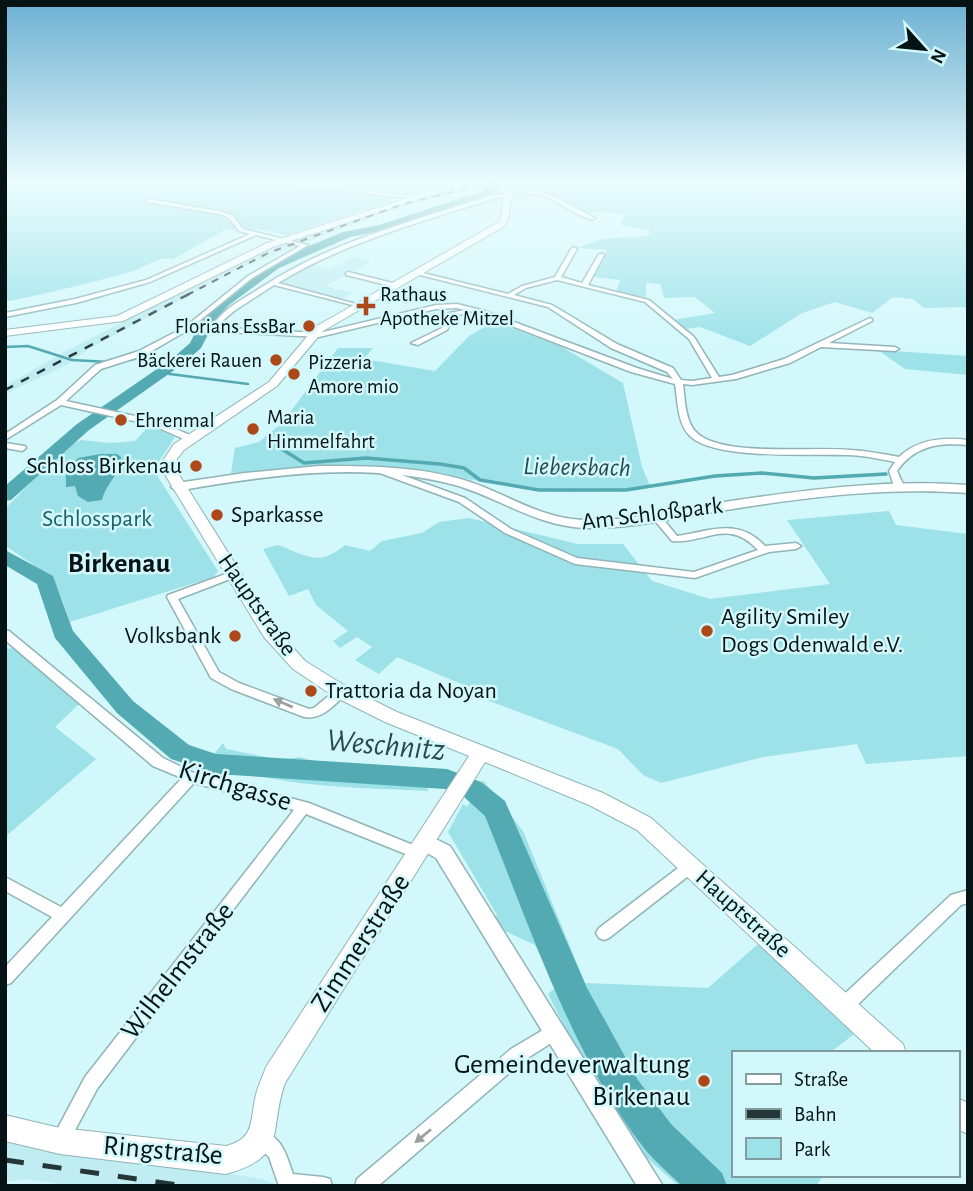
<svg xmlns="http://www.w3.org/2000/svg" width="973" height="1191" viewBox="0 0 973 1191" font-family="'Alegreya Sans',sans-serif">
<rect width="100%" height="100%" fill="#d3f8fb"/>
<g fill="#bfedf1">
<path d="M480,183l11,3 -43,8 -73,22 -135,52 -153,82 -21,15 -61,29v-8l56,-32 187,-97 129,-47z"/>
<path d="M353,257l18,5 -46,24 28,7 -12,6 -63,-17 31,-18 21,5z"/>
<path d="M5,1139l257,40 18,7h-211l-42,-7 -22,3z"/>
</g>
<g fill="#9ce2e8">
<path d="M5,183h270l18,5 115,7 -121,40 -30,-6 -8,4 -23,-4 -52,30c-14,-4 -28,8 -41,12 -41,12 -82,21 -123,30l-5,-1z"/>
<path d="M356,183h109l-45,12z"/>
<path d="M531,183h437v124l-44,1 -11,-9 -20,-2 -21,16 -37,-11 -33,11 -52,33 -50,-19 -16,2 -11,-9 42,-7 -20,-16 -31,1 -4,-14 -14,-1v14l-30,-5 4,-12 -26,-3 13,-27 -29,-2 24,-9 45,-3 4,-5 -30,-6 3,-10 -28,-4 -17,4 -18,-14 -33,-11z"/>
<path d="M497,320l55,21 71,42 19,84 8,19 -35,5 -59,1 -178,-26 -147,7 4,-25 24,-6 23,-19 56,-75h35l-9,11 71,12 34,-35z"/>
<path d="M878,350l90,6v19l-63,-6z"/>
<path d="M150,425l25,12 -15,23 -2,17 60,94 -4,6 -144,45c-14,-49 -25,-48 -64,-76l-1,-37 60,-62 16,-7 29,3 25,-2z"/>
<path d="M889,511l7,14 72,9v222l-102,8 -9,-20 -94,13 -102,26 -18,-8 -25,-26 -150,-56 3,-5 -74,-31 -18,17 -24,-14 17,-13 -15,-10 -17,11 -7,-7 15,-10 -32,-26 -8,-16 -19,7 -26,-47 15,-4c29,11 41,22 67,0l25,6 12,-10 40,-8 17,-11 30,-4 109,26h45l29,37 58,18 120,-15 -43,-64z"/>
<path d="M13,648l66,56 -24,23 41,32 -91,78v-188z"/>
<path d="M223,743l3,6 54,11 20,-3 51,15 48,1 22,7 8,11c-72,-4 -152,-2 -220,-31z"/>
<path d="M483,780l40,51 62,152 123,5 50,-44 96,90 -24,19h-97v122h91l-8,11h-137l-47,-41 -51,-85 -33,-66 8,-7 -21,-42 -43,-20 5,-10 -49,-83 15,-28 4,3z"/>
</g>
<path fill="#53aab2" d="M101,454h16l4,3c0,17 -15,26 -19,43l-14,2 -10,-6 -3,-10 -9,1v-14l12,-15z"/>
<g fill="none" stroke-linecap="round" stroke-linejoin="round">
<g stroke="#53aab2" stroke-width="2.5">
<path d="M5,347l23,-1 44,14 37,2"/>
<path d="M130,360l13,-3 35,4"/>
<path d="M162,373l86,11"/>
</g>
<path stroke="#53aab2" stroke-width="3.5" d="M277,446l27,17 62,-5 74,6 24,4 16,12 59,10h87l89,-14 47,-3 52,5 72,-4"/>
<g fill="#53aab2" fill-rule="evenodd">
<path d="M489,183h10l1,4 -9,8 -106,35 -35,7 -71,31 -50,37 -13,14 -15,29 -18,16 -94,66 -78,70 -6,1v-15l72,-62 96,-66 17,-15 13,-26 16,-18 52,-37 72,-30 36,-7 104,-34z"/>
<path d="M5,550l48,26 20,55 60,70 56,44 27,9 231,15 34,13 24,19 82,187 51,92 33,44 51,49 5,13h-45c-12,-12 -27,-24 -38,-38 -72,-92 -115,-224 -159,-332l-22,-20 -18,-7 -229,-15 -45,-15 -54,-46 -62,-75 -18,-54 -32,-19z"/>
</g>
<defs>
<g id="minor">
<path d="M273,183h21l127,14 -3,2z"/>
<path d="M509,187l26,3 14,4 46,24 -3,2 -15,-6 -32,-18 -38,-6z"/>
<path d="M509,194l2,3 -16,1c-73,24 -150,44 -217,85l82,22v2l-86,-22 -40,26 -15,13 -5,-1c13,-17 33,-26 51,-38 68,-44 151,-65 228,-90z"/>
<path d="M149,199l74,13 10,4 10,13 65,16 -56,33 -59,48 126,7 117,-28 21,-1 28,7 152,57 36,11 -6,-7 -56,-24 -63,-41 -136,-34 3,-2 93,23 14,-8 33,-9 16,-28 3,-2 3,2 -16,28 21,6 17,-29h4l1,1 -16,30 61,15 45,37 25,40 13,-2 52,-16 86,-41 2,1v2l-43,22 66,4 4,2 -4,2 -74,-4 -31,16 -54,16 -44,6 -9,-1c2,15 2,35 12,47 23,27 120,15 156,19 16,1 32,4 48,7 19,-18 44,-20 69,-17v5c-29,-3 -54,1 -71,26l7,15 -5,3 -5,-3 -5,-15 6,-9c-16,-3 -32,-7 -48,-7 -36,-2 -134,6 -158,-20 -12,-13 -11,-34 -14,-51l-44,-12 -150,-58 -24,-6 -21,1 -117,28 -131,-7 -43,25 -44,14 -35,32 92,20 34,15v4h-6l-34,-15 -91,-20 -56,35v-6l52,-34 38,-35 44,-14 46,-24 63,-51 52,-30 -44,-11 -106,47 -74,21 -71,14v-4l70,-14 71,-19 104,-46 -11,-3 -10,-13 -9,-4 -73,-12zM557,280l88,22 44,37 23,39 -20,3 -11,-1 -8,-12 -56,-24 -65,-39 -38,-10 12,-7z"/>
<path d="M348,272l49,12 1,1 -3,2 -49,-12v-2z"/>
<path d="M465,310l2,1v2l-13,3 -7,14 -29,15 -7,-2 31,-15 7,-15z"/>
<path d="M5,443l20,3 1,2 -4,3 -17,-3z"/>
<path d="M380,467l85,31 46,31 66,29 117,14 64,-22c-31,-33 -52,-6 -86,-9l-21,-25 5,-3 3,1 18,22c34,-5 61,-19 88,10l31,-3 5,3 -5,3 -27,3 -74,26 -120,-14 -70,-31 -46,-31 -82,-30 -1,-2z"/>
<path d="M234,571l4,1 1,2 -1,2 -60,23 41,73 20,11 70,26 5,-1 23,-19h8l2,3 -2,3c-12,11 -23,25 -41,22l-73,-28 -20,-11 -44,-81 1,-2z"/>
<path d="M5,630l4,1 154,127 31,15 115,30 114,46 2,4 -2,4 -5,2 -112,-45 -209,275 -31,58 -6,3 -6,-3 -3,-6 34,-64 209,-267 -100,-27 -183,200 -6,2v-18l47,-50 -47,-26v-14l56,30 121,-129 -29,-12 -148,-126z"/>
<path d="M691,860l5,2 2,4 -2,4 -87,68 -5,2 -5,-2 -3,-5 3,-5 87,-66z"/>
<path d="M968,890v13l-7,2 -111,107 -6,2 -6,-2 -2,-6 2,-6 113,-105z"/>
<path d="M553,1024l6,2 2,6 -2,6 -36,23 -145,125h-23l2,-7 154,-130z"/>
<path d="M262,1130c21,9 24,24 31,44l30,3 7,2 2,7h-53l-10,-29 -13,-12 -3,-6 3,-6z"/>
</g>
<g id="tertiary">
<path d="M319,466c50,0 100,0 148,15 41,13 75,39 120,39 46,1 92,-10 137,-18 82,-12 161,-23 244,-17v8c-82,-6 -161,4 -242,17 -46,7 -94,19 -141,18 -49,-2 -85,-30 -130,-43 -90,-24 -188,-10 -278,6l-6,-4 6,-4 68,-10z"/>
<path d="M425,834l25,12 213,340h-26l-201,-328 -18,-10 -2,-6 2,-6z"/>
</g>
<g id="secondary">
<path d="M455,183h12l-194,64 -150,74 -118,15v-6l112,-14 150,-73z"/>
<path d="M506,183h8l-6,37 -5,7 -180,104 -46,55 -93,64 -7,9 1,14 98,156 29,32 42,26 50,25 206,81 48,25 252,226 3,9h-31l-238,-223 -48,-25 -104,-43 -200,321c-17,48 4,74 -59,91l-166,-20 -55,-13v-26l55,13 166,18c28,-7 24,-23 29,-47 2,-11 7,-21 11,-32l203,-311 -84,-34 -50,-25 -42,-28 -29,-32 -100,-164v-14l10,-15 95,-62 46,-55 182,-104 3,-3z"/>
<path d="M957,1098l11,5v31l-11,-5z"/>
</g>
</defs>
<use href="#minor" stroke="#91b3b6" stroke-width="3"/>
<use href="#tertiary" stroke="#91b3b6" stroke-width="3"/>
<use href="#secondary" stroke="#91b3b6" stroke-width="2"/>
<use href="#minor" fill="#fff" fill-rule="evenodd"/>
<use href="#tertiary" fill="#fff" fill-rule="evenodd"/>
<use href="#secondary" fill="#fff" fill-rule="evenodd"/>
<path stroke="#253638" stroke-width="2" stroke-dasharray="7 7" stroke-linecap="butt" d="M187,295l81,-42 135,-49 87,-21"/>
<path stroke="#253638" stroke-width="2.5" stroke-dasharray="9 9" stroke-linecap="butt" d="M5,390l186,-97"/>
<path stroke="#253638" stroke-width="5" stroke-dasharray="19 19" stroke-linecap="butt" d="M5,1160l180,26"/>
</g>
<defs><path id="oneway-solid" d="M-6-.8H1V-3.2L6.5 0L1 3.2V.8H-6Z" transform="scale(1.75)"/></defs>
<g fill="#9ba1a1">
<use href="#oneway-solid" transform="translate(283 703) rotate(-157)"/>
<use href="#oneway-solid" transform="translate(423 1136) rotate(140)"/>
</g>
<linearGradient id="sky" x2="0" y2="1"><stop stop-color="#6cb0d2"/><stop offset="0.52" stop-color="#ebfcfd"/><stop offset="1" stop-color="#ebfcfd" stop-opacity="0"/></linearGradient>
<rect width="973" height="350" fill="url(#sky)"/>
<g fill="#ad4818" stroke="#d3f8fb" stroke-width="2.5">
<path d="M362.5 295.5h7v7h7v7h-7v7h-7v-7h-7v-7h7z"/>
<circle cx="309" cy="326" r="7"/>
<circle cx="276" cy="360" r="7"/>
<circle cx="294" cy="374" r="7"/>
<circle cx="121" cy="420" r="7"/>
<circle cx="253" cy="429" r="7"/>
<circle cx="196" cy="466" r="7"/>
<circle cx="217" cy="515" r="7"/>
<circle cx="707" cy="631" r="7"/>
<circle cx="235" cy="636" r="7"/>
<circle cx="311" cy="691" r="7"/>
<circle cx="704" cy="1081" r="7"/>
</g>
<g text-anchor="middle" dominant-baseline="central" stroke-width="5" stroke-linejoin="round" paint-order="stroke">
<g font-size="21" fill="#061315" stroke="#d3f8fb" text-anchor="start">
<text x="380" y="294">Rathaus<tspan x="380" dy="24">Apotheke Mitzel</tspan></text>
<text x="295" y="326" text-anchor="end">Florians EssBar</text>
<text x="262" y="360" text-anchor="end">Bäckerei Rauen</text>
<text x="308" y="362">Pizzeria<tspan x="308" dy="24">Amore mio</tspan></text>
<text x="267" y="417">Maria<tspan x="267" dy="24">Himmelfahrt</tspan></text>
<text x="135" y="420">Ehrenmal</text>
</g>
<g font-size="24" fill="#061315" stroke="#d3f8fb" text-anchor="start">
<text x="182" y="466" text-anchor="end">Schloss Birkenau</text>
<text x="231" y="515">Sparkasse</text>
<text x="721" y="617">Agility Smiley<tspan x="721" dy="28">Dogs Odenwald e.V.</tspan></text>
<text x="221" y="636" text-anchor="end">Volksbank</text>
<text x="325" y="691">Trattoria da Noyan</text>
</g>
<g font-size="24" fill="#061315" stroke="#d3f8fb">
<text transform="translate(652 514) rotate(-7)">Am Schloßpark</text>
<text transform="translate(257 605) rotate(55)">Hauptstraße</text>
<text transform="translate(743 914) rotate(42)">Hauptstraße</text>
</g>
<g font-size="24" fill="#1a6268" stroke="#d3f8fb">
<text x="97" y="519">Schlosspark</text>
</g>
<g font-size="26" font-style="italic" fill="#244d50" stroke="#d3f8fb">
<text transform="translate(577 467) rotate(1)">Liebersbach</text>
</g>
<g font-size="28" font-weight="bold" fill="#061315" stroke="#d3f8fb">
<text x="119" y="564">Birkenau</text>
</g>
<g font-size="28" fill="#061315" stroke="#d3f8fb">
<text transform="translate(235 786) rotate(17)">Kirchgasse</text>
<text transform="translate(361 943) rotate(-57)">Zimmerstraße</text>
<text transform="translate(178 971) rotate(-52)">Wilhelmstraße</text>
<text transform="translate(163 1151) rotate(5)">Ringstraße</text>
</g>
<g font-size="28" fill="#061315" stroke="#d3f8fb" text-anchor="end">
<text x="690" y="1065">Gemeindeverwaltung<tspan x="690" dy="32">Birkenau</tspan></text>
</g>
<g font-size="32" font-style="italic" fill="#244d50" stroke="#d3f8fb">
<text transform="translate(386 745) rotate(5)">Weschnitz</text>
</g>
</g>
<rect width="973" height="1191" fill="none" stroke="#061315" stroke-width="14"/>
<rect x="732" y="1051" width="228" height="126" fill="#d3f8fb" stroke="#819c9f" stroke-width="2"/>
<rect x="746" y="1074" width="35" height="10" fill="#ffffff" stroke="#819c9f" stroke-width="2"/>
<text x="794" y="1086" font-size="21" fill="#061315">Straße</text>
<rect x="746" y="1109" width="35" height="10" fill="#253638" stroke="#819c9f" stroke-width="2"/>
<text x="794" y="1121" font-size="21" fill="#061315">Bahn</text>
<rect x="746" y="1138" width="35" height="21" fill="#9ce2e8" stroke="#819c9f" stroke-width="2"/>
<text x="794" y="1156" font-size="21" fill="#061315">Park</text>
<g transform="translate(924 49) rotate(117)" stroke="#d3f8fb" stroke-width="5" paint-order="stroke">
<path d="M0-5L12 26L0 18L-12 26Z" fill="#061315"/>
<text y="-10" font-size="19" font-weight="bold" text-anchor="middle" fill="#061315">N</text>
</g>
</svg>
